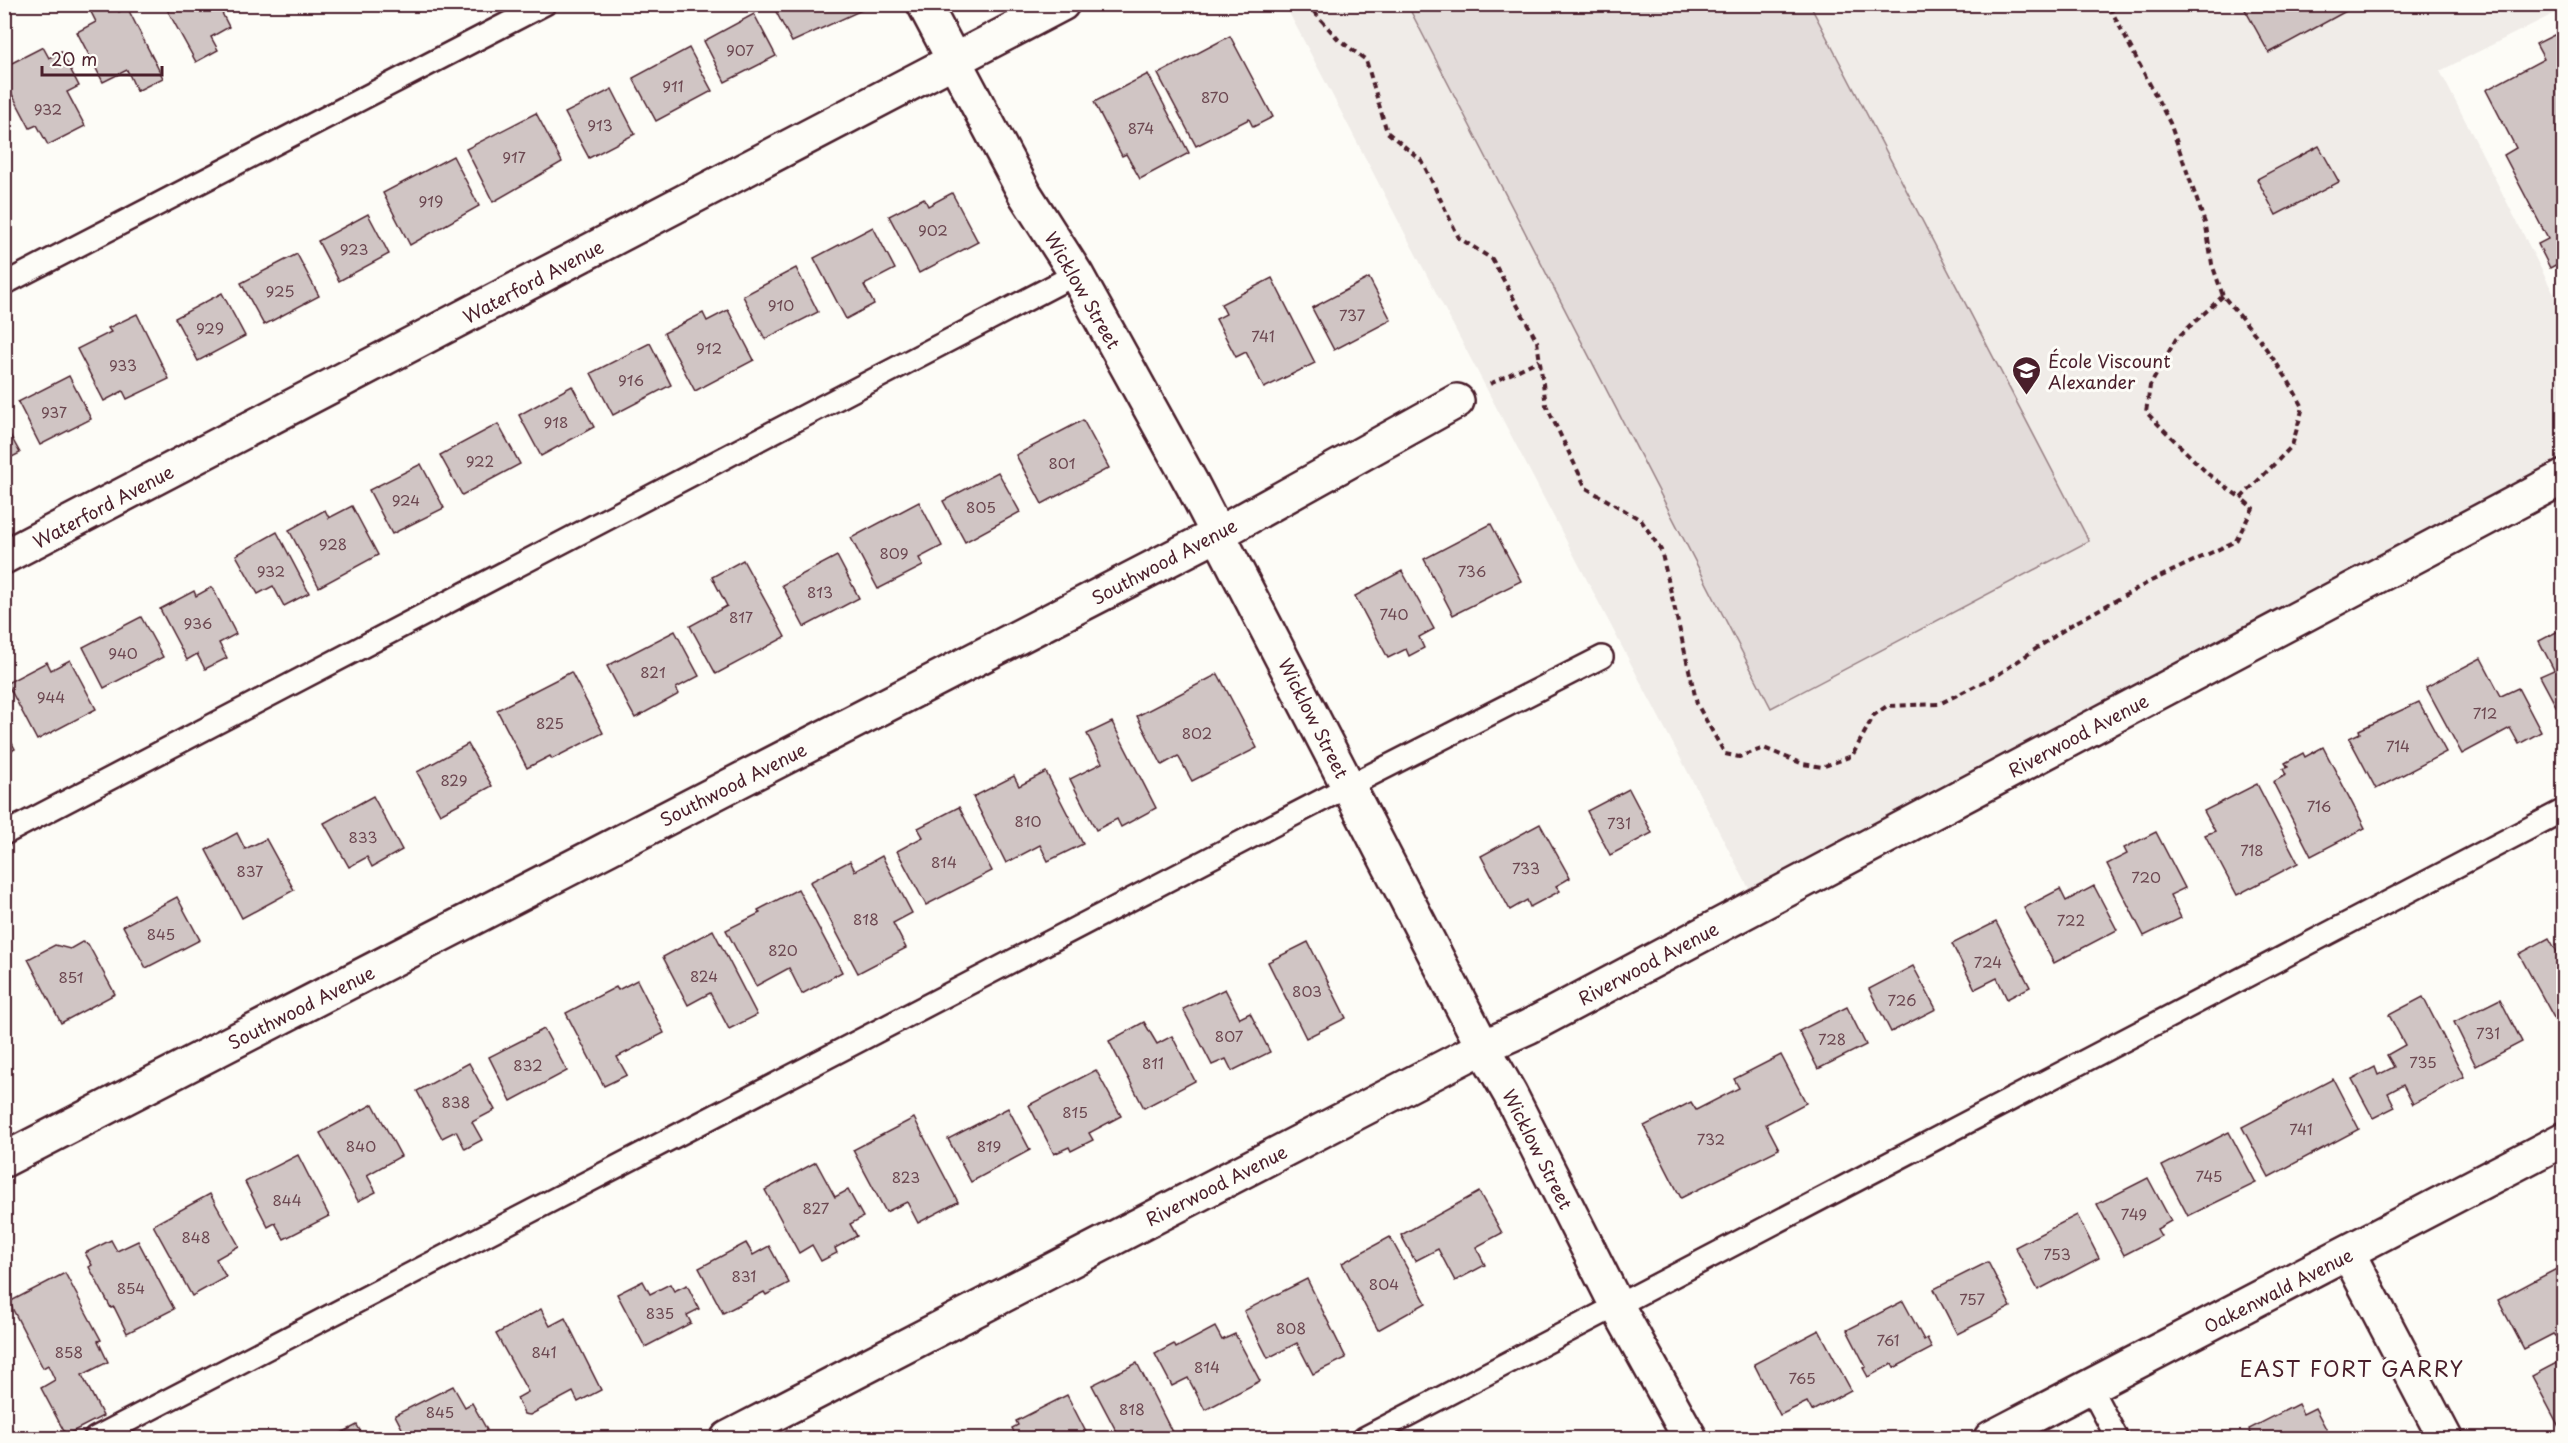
<svg xmlns="http://www.w3.org/2000/svg" width="2568" height="1443" viewBox="0 0 2568 1443" font-family="'Playpen Sans',sans-serif">
<rect width="100%" height="100%" fill="#fdfcf7"/>
<filter id="ink" filterUnits="userSpaceOnUse"><feTurbulence type="fractalNoise" baseFrequency=".0167" numOctaves="2"/><feDisplacementMap in="SourceGraphic" scale="12" xChannelSelector="R" yChannelSelector="G"/><feConvolveMatrix kernelMatrix="1 2 1 2 8 2 1 2 1" color-interpolation-filters="sRGB"/></filter>
<g filter="url(#ink)">
<path fill="#f0ece8" d="M1285,5h1278v4l-123,62 123,241v165l-808,423z"/>
<path fill="#e3dcda" stroke="#967e82" stroke-width="1.5" d="M1410,4l400,1 279,536 -318,167 -363,-702z"/>
<g fill="#d0c5c4" stroke="#4a1f2b" stroke-width="1.5">
<path d="M97,4h18l4,8 8,-5 36,71 -26,13 -10,-21 -24,12 -26,-50 19,-10 -7,-14z"/>
<path d="M164,4h64l-8,5 9,18 -18,10 7,13 -22,12z"/>
<path d="M772,4h87l3,6 -70,32z"/>
<path d="M2242,4h117l-90,49z"/>
<path d="M754,14l22,42 -51,26 -21,-41z"/>
<path d="M2564,30v236l-3,-4 -11,6 -12,-24 10,-5 -44,-84 12,-7 -30,-58 58,-31 -8,-15z"/>
<path d="M1230,36l43,81 -20,10 -4,-8 -53,27 -38,-72z"/>
<path d="M43,47l6,11 12,-7 18,35 -12,6 18,34 -37,19 -11,-20 -7,3 -26,-49v-12z"/>
<path d="M689,48l23,43 -56,30 -23,-43z"/>
<path d="M1148,74l41,79 -49,26 -14,-25 -4,2 -28,-54z"/>
<path d="M612,89l23,45 -46,24 -24,-45z"/>
<path d="M536,113l26,49 -69,40 -27,-53z"/>
<path d="M2319,146l20,36 -63,33 -19,-36z"/>
<path d="M453,156l26,50 -69,39 -27,-52z"/>
<path d="M952,193l26,49 -59,31 -30,-57 35,-18 4,8z"/>
<path d="M368,214l21,40 -50,27 -21,-40z"/>
<path d="M873,227l22,42 -31,16 10,19 -28,15 -32,-61z"/>
<path d="M297,254l22,42 -55,29 -23,-42z"/>
<path d="M796,268l22,44 -53,27 -22,-43z"/>
<path d="M1272,278l43,85 -51,25 -18,-36 -10,5 -20,-38 10,-5 -5,-10z"/>
<path d="M1369,278l22,42 -57,30 -22,-42z"/>
<path d="M222,293l23,43 -47,25 -23,-43z"/>
<path d="M728,310l26,50 -59,31 -31,-58 39,-20 4,8z"/>
<path d="M137,314l32,65 -42,20 -4,-8 -19,10 -27,-52 34,-17 -3,-4z"/>
<path d="M650,343l21,42 -58,30 -22,-42z"/>
<path d="M69,376l22,43 -51,26 -22,-43z"/>
<path d="M572,386l22,41 -53,29 -22,-41z"/>
<path d="M1083,420l26,48 -67,36 -26,-49z"/>
<path d="M4,424l16,29 -16,8z"/>
<path d="M498,424l22,40 -58,31 -22,-40z"/>
<path d="M421,464l23,44 -52,26 -23,-44z"/>
<path d="M998,472l22,40 -55,30 -22,-41z"/>
<path d="M919,502l23,44 -23,12 4,8 -45,23 -27,-51z"/>
<path d="M352,506l26,49 -59,32 -30,-57 36,-20 4,8z"/>
<path d="M1491,524l30,57 -68,34 -29,-56z"/>
<path d="M277,532l32,61 -25,13 -11,-20 -15,8 -22,-39z"/>
<path d="M837,556l22,42 -55,29 -22,-42z"/>
<path d="M743,560l42,77 -69,37 -26,-48 37,-20 -15,-29z"/>
<path d="M1402,571l32,58 -15,8 5,11 -15,8 -3,-7 -18,9 -33,-62z"/>
<path d="M212,587l24,47 -17,9 8,15 -22,11 -8,-15 -10,6 -27,-51 34,-18 2,5z"/>
<path d="M141,617l22,40 -59,31 -21,-41z"/>
<path d="M2564,628v74l-8,4 -16,-30 14,-6 -15,-29z"/>
<path d="M675,631l24,45 -23,12 3,6 -44,24 -28,-52z"/>
<path d="M2481,658l20,38 17,-8 23,44 -22,12 -9,-16 -48,26 -36,-67z"/>
<path d="M70,660l26,49 -59,31 -30,-57 40,-21 4,8z"/>
<path d="M571,672l32,61 -51,26 -2,-3 -23,12 -30,-58z"/>
<path d="M1218,674l39,74 -65,33 -14,-25 -16,9 -25,-49z"/>
<path d="M2419,702l27,50 -70,37 -27,-51 11,-5 -1,-3z"/>
<path d="M1112,722l44,86 -35,19 -4,-8 -21,11 -26,-51 32,-16 -15,-29z"/>
<path d="M4,728l11,21 -11,6z"/>
<path d="M468,744l24,42 -52,28 -23,-42z"/>
<path d="M2323,747l42,81 -54,28 -38,-74 13,-7 -3,-6 5,-2 -3,-4 18,-10 2,4z"/>
<path d="M1046,772l37,72 -35,17 -8,-16 -34,18 -33,-66 41,-21 5,10z"/>
<path d="M2257,784l41,79 -61,32 -32,-60 10,-4 -11,-20z"/>
<path d="M1629,789l23,44 -42,22 -23,-44z"/>
<path d="M373,796l29,54 -30,17 -5,-10 -18,10 -25,-44z"/>
<path d="M959,807l33,64 -66,34 -29,-54 26,-14 -5,-9z"/>
<path d="M1540,824l30,54 -14,8 4,5 -30,16 -3,-7 -17,10 -29,-54z"/>
<path d="M2156,832l29,56 -15,7 11,23 -37,18 -37,-72 20,-10 -3,-6z"/>
<path d="M237,833l8,16 21,-10 28,51 -52,28 -36,-68z"/>
<path d="M882,856l30,57 -19,10 13,25 -48,25 -48,-91 40,-21 5,10z"/>
<path d="M2094,886l23,44 -63,33 -30,-55 36,-19 6,12z"/>
<path d="M798,889l44,83 -40,22 -13,-26 -33,18 -30,-56 34,-17 -2,-3z"/>
<path d="M177,897l23,43 -54,28 -23,-42z"/>
<path d="M1996,922l34,65 -23,12 -10,-21 -22,11 -23,-45z"/>
<path d="M713,930l44,85 -28,14 -19,-36 -22,12 -25,-48z"/>
<path d="M2549,938l15,26v60l-5,3 -40,-73z"/>
<path d="M82,942l6,2 27,50 -54,29 -33,-64 27,-14 15,4z"/>
<path d="M1308,942l38,76 -40,20 -38,-76z"/>
<path d="M1913,966l23,43 -45,23 -22,-43z"/>
<path d="M637,980l27,53 -47,24 10,18 -23,11 -38,-73 50,-26 2,3z"/>
<path d="M1225,989l15,29 10,-5 20,39 -38,19 -6,-12 -14,6 -29,-56z"/>
<path d="M2423,997l41,80 -51,27 -10,-19 -15,8 7,14 -22,11 -21,-39 23,-12 3,8 16,-8 -7,-12 18,-10 -16,-30z"/>
<path d="M2500,999l22,43 -46,24 -22,-44z"/>
<path d="M1847,1007l19,38 -48,24 -19,-38z"/>
<path d="M1144,1022l13,22 15,-8 23,45 -51,27 -35,-67z"/>
<path d="M544,1029l23,42 -56,30 -22,-44z"/>
<path d="M1781,1055l25,48 -40,21 13,25 -98,49 -37,-72 47,-24 5,8 43,-22 -5,-9z"/>
<path d="M469,1063l26,47 -23,12 10,18 -17,9 -9,-18 -14,7 -25,-47z"/>
<path d="M1096,1070l25,46 -32,17 4,7 -22,11 -2,-4 -15,7 -25,-49z"/>
<path d="M2333,1079l26,50 -90,48 -27,-50z"/>
<path d="M373,1104l28,52 -34,19 9,17 -18,9 -38,-68z"/>
<path d="M1008,1108l22,42 -59,32 -23,-43z"/>
<path d="M914,1118l44,84 -40,21 -11,-21 -21,10 -33,-62z"/>
<path d="M2229,1132l27,51 -68,33 -26,-50z"/>
<path d="M298,1155l31,61 -45,23 -9,-16 -7,4 -23,-45z"/>
<path d="M816,1162l19,35 13,-7 15,27 -13,7 7,12 -22,12 2,5 -16,8 -9,-16 -13,8 -34,-63z"/>
<path d="M2148,1178l23,43 -14,8 4,7 -37,19 -27,-51z"/>
<path d="M1479,1192l23,41 -26,14 9,18 -30,16 -17,-32 -23,12 -14,-26z"/>
<path d="M210,1194l29,52 -23,13 10,18 -34,19 -39,-71z"/>
<path d="M2077,1215l22,43 -61,32 -23,-43z"/>
<path d="M1390,1237l36,66 -48,27 -36,-67z"/>
<path d="M111,1240l6,11 21,-10 36,68 -47,24 -13,-26 -3,1 -22,-41 3,-2 -7,-12z"/>
<path d="M746,1243l7,12 16,-9 20,37 -23,12 -2,-3 -41,21 -24,-45z"/>
<path d="M1988,1262l23,45 -54,27 -23,-45z"/>
<path d="M2564,1265v67l-9,4 -2,-2 -29,15 -26,-49z"/>
<path d="M65,1273l36,67 -3,1 10,21 -26,13 21,41 -37,19 -25,-47 14,-8 -7,-15 -5,3 -34,-66z"/>
<path d="M1307,1279l39,79 -33,16 -16,-31 -29,15 -24,-47z"/>
<path d="M643,1281l7,13 20,-10 4,7 13,-6 12,24 -12,6 4,8 -46,24 -28,-53z"/>
<path d="M1903,1301l21,39 3,-2 5,10 -38,20 -2,-4 -24,13 -5,-9 3,-1 -19,-37z"/>
<path d="M541,1309l9,17 15,-8 36,72 -23,12 -5,-10 -43,23 -6,-1 -7,-16 11,-6 -32,-58z"/>
<path d="M1215,1327l7,13 13,-6 25,47 -55,29 -17,-32 -16,8 -17,-32 19,-10 2,4z"/>
<path d="M1819,1330l32,60 -39,21 -5,-9 -27,13 -26,-51z"/>
<path d="M2564,1359v77l-32,-60z"/>
<path d="M1137,1363l38,75h-30l-4,-7 -15,7h-6l-28,-53z"/>
<path d="M453,1386l12,21 7,-4 15,27 -16,8h-64l-12,-23z"/>
<path d="M1067,1395l22,43h-72l-5,-10 6,-3 -2,-4z"/>
<path d="M2298,1404l5,10 12,-6 16,30h-78l-4,-9z"/>
<path d="M357,1425l7,13h-32z"/>
</g>
<g fill="none" stroke-linecap="round" stroke-linejoin="round">
<defs>
<g id="lane">
<path d="M4,284l541,-280"/>
<path d="M4,834l1072,-560"/>
<path d="M2090,1387l27,51"/>
<path d="M95,1438l1254,-652 253,-129"/>
<path d="M1364,1438l1200,-628"/>
</g>
<g id="street">
<path d="M924,4l101,190 51,80 116,210 291,563 27,47 107,212 73,132"/>
<path d="M4,557l1058,-553"/>
<path d="M4,1160l1214,-626 239,-133"/>
<path d="M2348,1253l97,185"/>
<path d="M728,1438l755,-391 45,-20 1036,-550"/>
</g>
<path id="secondary" d="M1991,1438l573,-299"/>
</defs>
<use href="#lane" stroke="#4a1f2b" stroke-width="26"/>
<use href="#street" stroke="#4a1f2b" stroke-width="38"/>
<use href="#secondary" stroke="#4a1f2b" stroke-width="38"/>
<g stroke="#4a1f2b" stroke-width="4" stroke-dasharray="6 4.5" stroke-linecap="butt">
<path d="M1307,4l31,35 28,21 21,72 35,29 37,77 33,21 45,82 9,64 40,83 55,32 20,30 36,154 28,50 14,3 25,-9 39,16 19,3 30,-11 22,-41 13,-9 52,-2 60,-30 72,-49 80,-44 85,-40 17,-33 -12,-10 51,-52 11,-39 -15,-27 -28,-40 -37,-44 -11,-32 -6,-38 -36,-103 -62,-119"/>
<path d="M2223,296l-47,43 -26,47 -4,26 62,62 33,24"/>
<path d="M1490,384l49,-24"/>
</g>
<use href="#lane" stroke="#fdfcf7" stroke-width="21"/>
<use href="#street" stroke="#fdfcf7" stroke-width="33"/>
<use href="#secondary" stroke="#fdfcf7" stroke-width="33"/>
</g>
</g>
<defs>
<symbol id="school-pin" viewBox="-11 -11 22 30"><path d="M0 17L-7.5 6A9.5 9.5 0 1 1 7.5 6Z" fill="#4a1f2b" stroke="#fdfcf7"/><path d="M0-5L7-2L0 1L-7-2ZM-4 1L0 2.5L4 1V4Q0 6-4 4Z" fill="#fff"/></symbol>
</defs>
<g fill-rule="evenodd">
<use href="#school-pin" x="2010" y="354" width="33" height="45"/>
</g>
<g text-anchor="middle" dominant-baseline="central" stroke-width="6" stroke-linejoin="round" paint-order="stroke">
<g font-size="15" fill="#6c4851">
<text x="740" y="49">907</text>
<text x="673" y="85">911</text>
<text x="1215" y="96">870</text>
<text x="48" y="108">932</text>
<text x="600" y="124">913</text>
<text x="1141" y="127">874</text>
<text x="514" y="156">917</text>
<text x="431" y="200">919</text>
<text x="933" y="229">902</text>
<text x="354" y="248">923</text>
<text x="280" y="290">925</text>
<text x="781" y="304">910</text>
<text x="1352" y="314">737</text>
<text x="210" y="327">929</text>
<text x="1263" y="335">741</text>
<text x="709" y="347">912</text>
<text x="123" y="364">933</text>
<text x="631" y="379">916</text>
<text x="54" y="411">937</text>
<text x="556" y="421">918</text>
<text x="480" y="460">922</text>
<text x="1062" y="462">801</text>
<text x="406" y="499">924</text>
<text x="981" y="506">805</text>
<text x="333" y="543">928</text>
<text x="894" y="552">809</text>
<text x="271" y="570">932</text>
<text x="1472" y="570">736</text>
<text x="820" y="591">813</text>
<text x="1394" y="613">740</text>
<text x="741" y="616">817</text>
<text x="198" y="622">936</text>
<text x="123" y="652">940</text>
<text x="653" y="671">821</text>
<text x="51" y="696">944</text>
<text x="2485" y="712">712</text>
<text x="550" y="722">825</text>
<text x="1197" y="732">802</text>
<text x="2398" y="745">714</text>
<text x="454" y="779">829</text>
<text x="2319" y="805">716</text>
<text x="1028" y="820">810</text>
<text x="1619" y="822">731</text>
<text x="363" y="836">833</text>
<text x="2252" y="849">718</text>
<text x="944" y="861">814</text>
<text x="1526" y="867">733</text>
<text x="250" y="870">837</text>
<text x="2146" y="876">720</text>
<text x="866" y="918">818</text>
<text x="2071" y="919">722</text>
<text x="161" y="933">845</text>
<text x="783" y="949">820</text>
<text x="1988" y="961">724</text>
<text x="704" y="975">824</text>
<text x="71" y="976">851</text>
<text x="1307" y="990">803</text>
<text x="1902" y="999">726</text>
<text x="2488" y="1032">731</text>
<text x="1229" y="1035">807</text>
<text x="1832" y="1038">728</text>
<text x="2423" y="1061">735</text>
<text x="1153" y="1062">811</text>
<text x="528" y="1064">832</text>
<text x="456" y="1101">838</text>
<text x="1075" y="1111">815</text>
<text x="2301" y="1128">741</text>
<text x="1711" y="1138">732</text>
<text x="361" y="1145">840</text>
<text x="989" y="1145">819</text>
<text x="2209" y="1175">745</text>
<text x="906" y="1176">823</text>
<text x="287" y="1199">844</text>
<text x="816" y="1207">827</text>
<text x="2134" y="1213">749</text>
<text x="196" y="1236">848</text>
<text x="2057" y="1253">753</text>
<text x="744" y="1275">831</text>
<text x="1384" y="1283">804</text>
<text x="131" y="1287">854</text>
<text x="1972" y="1298">757</text>
<text x="660" y="1312">835</text>
<text x="1291" y="1327">808</text>
<text x="1888" y="1339">761</text>
<text x="69" y="1351">858</text>
<text x="544" y="1351">841</text>
<text x="1207" y="1366">814</text>
<text x="1802" y="1377">765</text>
<text x="1132" y="1408">818</text>
<text x="440" y="1411">845</text>
</g>
<g font-size="18" fill="#4a1f2b" stroke="#fdfcf7">
<text transform="translate(533 281) rotate(-28)">Waterford Avenue</text>
<text transform="translate(1083 290) rotate(60)">Wicklow Street</text>
<text transform="translate(103 506) rotate(-28)">Waterford Avenue</text>
<text transform="translate(1164 561) rotate(-28)">Southwood Avenue</text>
<text transform="translate(1314 718) rotate(63)">Wicklow Street</text>
<text transform="translate(2078 735) rotate(-28)">Riverwood Avenue</text>
<text transform="translate(733 784) rotate(-27)">Southwood Avenue</text>
<text transform="translate(1648 963) rotate(-28)">Riverwood Avenue</text>
<text transform="translate(301 1007) rotate(-27)">Southwood Avenue</text>
<text transform="translate(1538 1149) rotate(63)">Wicklow Street</text>
<text transform="translate(1216 1185) rotate(-27)">Riverwood Avenue</text>
<text transform="translate(2278 1290) rotate(-27)">Oakenwald Avenue</text>
</g>
<g font-size="18" fill="#4a1f2b" stroke="#fdfcf7" text-anchor="start">
<text x="2048" y="360">École Viscount<tspan x="2048" dy="21">Alexander</tspan></text>
</g>
<g font-size="21" letter-spacing="1.5" fill="#4a1f2b" stroke="#fdfcf7">
<text x="2352" y="1368">EAST FORT GARRY</text>
</g>
</g>
<rect width="2568" height="1443" fill="none" stroke="#fdfcf7" stroke-width="24"/>
<rect x="12" y="12" width="2544" height="1419" fill="none" stroke="#4a1f2b" stroke-width="2" filter="url(#ink)"/>
<path d="M42 66v9h120v-9" fill="none" stroke="#4a1f2b" stroke-width="3"/>
<text x="51" y="66" font-size="18" fill="#4a1f2b" stroke="#fdfcf7" stroke-width="4.5" paint-order="stroke">20 m</text>
</svg>
